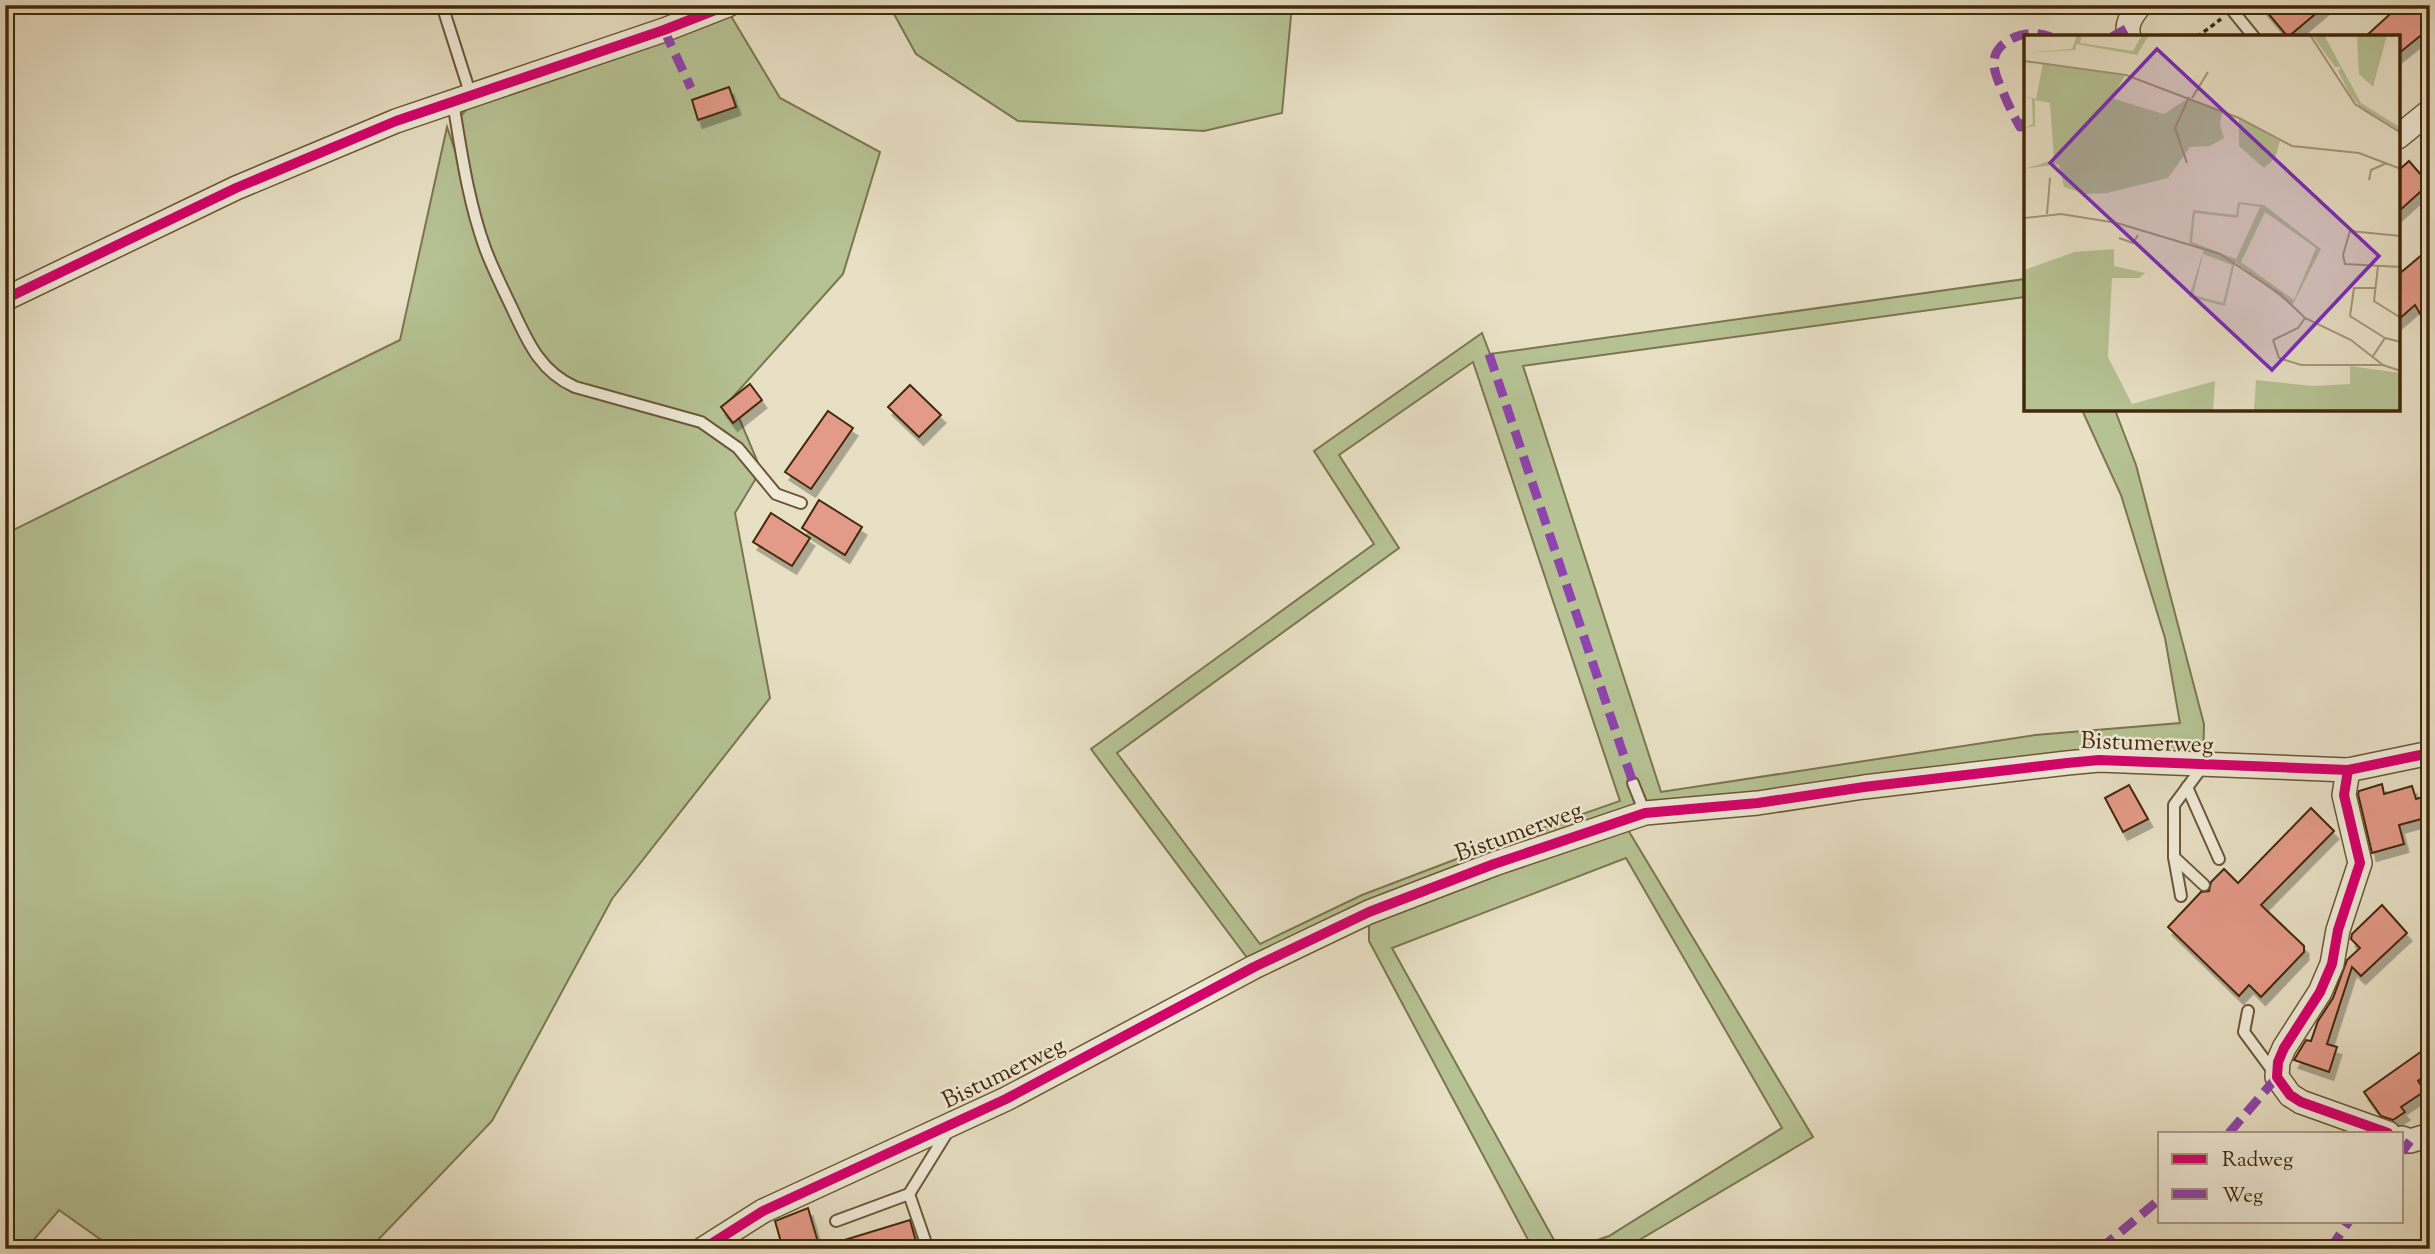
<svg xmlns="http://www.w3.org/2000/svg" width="2435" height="1254" viewBox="0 0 2435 1254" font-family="'Sorts Mill Goudy',serif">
<defs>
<filter id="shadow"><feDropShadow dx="4.5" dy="8" stdDeviation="0" flood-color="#0004"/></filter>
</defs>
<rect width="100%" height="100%" fill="#e8e0c5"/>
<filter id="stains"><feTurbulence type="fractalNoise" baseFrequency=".00286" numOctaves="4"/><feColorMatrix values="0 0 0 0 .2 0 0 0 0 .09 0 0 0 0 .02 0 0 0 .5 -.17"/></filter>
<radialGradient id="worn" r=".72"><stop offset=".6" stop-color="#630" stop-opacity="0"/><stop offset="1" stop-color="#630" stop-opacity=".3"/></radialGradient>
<g fill="#b6c294" stroke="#7c764e" stroke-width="2" fill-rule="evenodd">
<path d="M889,5h403l-10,108 -78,18 -186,-10 -102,-67z"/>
<path d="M728,11l52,87 100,54 -37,122 -112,125 30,71 -26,43 35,185 -158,201 -120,222 -114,119 -19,9h-245l-55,-39 -33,39h-21v-715l395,-194 47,-213 18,53 -6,-62 16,-19z"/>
<path d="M2025,279v18l-502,69 138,426 374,-57 145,-12 -15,-85 -44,-143 -39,-85h33l21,55 68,259 -1,42 -104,-6 -477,60 191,317 -189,112h-52l37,-13 173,-108 -156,-270 -234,90 167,301h-26l-164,-308v-28l-115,54 -163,-218 283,-205 -60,-93 168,-118 8,21zM1473,362l147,439 -132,46 -126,48 -102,49 -143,-191 282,-205 -60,-93z"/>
</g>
<g fill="#e49a89" stroke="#422908" stroke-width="2" filter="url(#shadow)">
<path d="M2261,5h65l-38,32z"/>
<path d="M2400,5h30v23l-32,26v-17h-33z"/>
<path d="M729,87l7,20 -38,13 -6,-20z"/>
<path d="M2409,161l20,23 -31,28v-41z"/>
<path d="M2430,248v83l-15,-26 -17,15v-45z"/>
<path d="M750,384l12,16 -29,23 -12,-16z"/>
<path d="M910,385l31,30 -22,22 -31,-30z"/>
<path d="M828,411l25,17 -42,61 -26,-17z"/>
<path d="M819,500l43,27 -17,28 -43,-27z"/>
<path d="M771,513l39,25 -18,28 -39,-24z"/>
<path d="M2382,784l2,10 28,-8 4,13 7,-2 6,20 -30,8 5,19 -32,9 -14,-59 1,-3z"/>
<path d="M2129,785l19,34 -25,13 -18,-34z"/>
<path d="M2311,808l23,23 -73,74 43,41v6l-43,45 -12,-12 -10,11 -71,-69 33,-35 8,-1 2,-9 13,-13 14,14z"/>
<path d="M2382,905l25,28 -46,43 -9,-9 -25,77 10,3 -8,25 -35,-12 12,-20 5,1 7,-20 15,-23 14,-38 13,-12 -9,-9 1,-5z"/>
<path d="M2422,1051l8,10v11l-12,9 7,10 -24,16 4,5 -12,8 -12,-4 -17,-24z"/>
<path d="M808,1208l12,41h-37l-8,-28z"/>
<path d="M910,1220l8,29h-90v-4z"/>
</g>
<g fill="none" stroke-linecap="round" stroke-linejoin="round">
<defs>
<g id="service">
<path d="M442,5l29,91"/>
<path d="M2228,5l26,32"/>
<path d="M453,102c8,48 15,99 32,146 7,19 17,39 26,58 16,34 28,65 64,81l126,35 37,26 38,46 25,9"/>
<path d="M2203,766l-29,39v52l30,28"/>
<path d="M1633,783l12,30"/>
<path d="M2187,787l32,72"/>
<path d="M2174,857l7,39"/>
<path d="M2248,1011l-4,21 31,42"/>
<path d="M909,1194l19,55"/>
<path d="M836,1221l73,-27 39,-63"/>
</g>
<g id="minor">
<path d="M2129,37c-4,-13 3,-22 11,-32"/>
<path d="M2398,137l32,-26"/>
<path d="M5,299l231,-111 160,-67 268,-91 64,-25"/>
<path d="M2348,770l-4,25 16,68 -22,67 -6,34 -12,28 -36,56 -6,14 -1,15 13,18 11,7 87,31"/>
<path d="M2402,1138l8,3 20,-6"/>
<path d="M703,1249l60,-38 243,-112 248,-132 115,-55 125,-48 151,-51 113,-10 106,-16 203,-24 32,-3 249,10 82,-17"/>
</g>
</defs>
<use href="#service" stroke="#6c5737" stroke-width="14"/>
<use href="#minor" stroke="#6c5737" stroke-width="26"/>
<path stroke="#422908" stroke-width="3.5" stroke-dasharray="5 3.5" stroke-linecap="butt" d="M2197,37l24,-18"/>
<use href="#service" stroke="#f0ebd9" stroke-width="10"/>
<use href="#minor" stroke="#f0ebd9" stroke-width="23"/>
<g stroke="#8e44ad" stroke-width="9" stroke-dasharray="18 9" stroke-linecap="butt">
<path d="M664,30l27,58"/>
<path d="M2112,37l14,-8"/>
<path d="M2025,122l-5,5c-7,-12 -12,-23 -17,-35 -9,-20 -17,-38 6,-52 14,-8 28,-8 42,-3"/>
<path d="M1489,354l144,429"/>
<path d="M2229,1133l48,-56"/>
<path d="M2402,1152l8,-11"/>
<path d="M2100,1249l60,-50"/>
<path d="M2330,1249l19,-28"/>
</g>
<defs>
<g id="cycleway">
<path d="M5,299l231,-111 160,-67 268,-91 64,-25"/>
<path d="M2348,770l-4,25 16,68 -22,67 -6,34 -12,28 -36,56 -6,14 -1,15 13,18 11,7 87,31"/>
<path d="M703,1249l60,-38 243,-112 248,-132 115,-55 125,-48 151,-51 113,-10 106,-16 203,-24 32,-3 249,10 82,-17"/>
</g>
</defs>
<use href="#cycleway" stroke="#f0ebd9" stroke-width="15"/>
<use href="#cycleway" stroke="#d6006c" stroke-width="10"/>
</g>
<g text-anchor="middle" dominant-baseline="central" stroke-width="5" stroke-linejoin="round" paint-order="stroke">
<g font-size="24" fill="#422908" stroke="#f0ebd9">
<text transform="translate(2147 744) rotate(2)">Bistumerweg</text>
<text transform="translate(1519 833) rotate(-20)">Bistumerweg</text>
<text transform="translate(1004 1074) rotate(-26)">Bistumerweg</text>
</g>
</g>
<g transform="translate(2024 35)">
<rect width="376" height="376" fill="#e8e0c5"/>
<path d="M53,0h5l-2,8 53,8 9,-16h7l-12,20 -60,-11 -2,6 -51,3 48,-4zM288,0h12l37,68 39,24v5l-35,-20 -14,-16 -13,-25 3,-4h-6zM333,0h30l-14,52 -14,-13zM19,28l82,13 -14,22 53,16 23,-15 35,13 -2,12 4,14 -14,8 -20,1 -22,31 -61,15 -21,1 -22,-7 -5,-23 -35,5 30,-9 -4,-57 -15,-3v26l-11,2 9,-4 -1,-25 -8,-3 12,3zM215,83l41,23 -5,17 -11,10 -25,-22zM214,167l26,3 57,44 -29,57 -57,-44 -10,44 -36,-9 15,-48 -15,-6 4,-33 43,5zM216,169l20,3 -24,52 -44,-17 3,-29 43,5zM241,177l51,36 -22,52 -53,-38zM179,219l29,11 -9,38 -30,-8zM90,214v17l31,7 -6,5h-27l-4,79 24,47 83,-23 -2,30h-189v-141l51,-18zM326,331l50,7v38h-146l2,-31 57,6 37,-2z" fill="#b6c294" fill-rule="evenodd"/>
<path fill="none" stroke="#a69779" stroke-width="2" d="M286,0l45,69 46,29M0,26l102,14 113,43 53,28 67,7 42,16M168,63l16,-26M163,128l-12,-35 14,-31M345,145l2,-10 16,-7M23,179l3,-36M0,183l37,-4 56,9 103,31 60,40 25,24 46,22 32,25 18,6M377,201l-51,-5 -7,24 2,9 56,3M95,203l14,5 5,-8M354,231l-4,35 27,17M377,233v23M351,253h-21l-4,28 35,22M249,305l6,18 22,7h82M249,305l25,-12 7,-10M349,321l12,-18 16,4"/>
<path fill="#7b2cbf" fill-opacity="0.15" stroke="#7b2cbf" stroke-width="3.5" d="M133,14l222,207 -107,114 -222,-207z"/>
<rect width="376" height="376" fill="none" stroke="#422908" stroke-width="3.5"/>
</g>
<rect width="2435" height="1254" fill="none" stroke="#e8e0c5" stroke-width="28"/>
<rect x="7" y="7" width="2421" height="1240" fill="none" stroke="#422908" stroke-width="3.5"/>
<rect x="14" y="14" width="2407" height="1226" fill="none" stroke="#422908" stroke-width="2"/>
<rect x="2158" y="1132" width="245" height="91" fill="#f0ebd9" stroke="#aa9d85" stroke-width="2"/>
<rect x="2172" y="1154" width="35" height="10" fill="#d6006c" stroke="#aa9d85" stroke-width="2"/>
<text x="2222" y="1166" font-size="21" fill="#422908">Radweg</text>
<rect x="2172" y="1189" width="35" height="10" fill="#8e44ad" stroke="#aa9d85" stroke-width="2"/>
<text x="2222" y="1202" font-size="21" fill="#422908">Weg</text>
<rect width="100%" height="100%" filter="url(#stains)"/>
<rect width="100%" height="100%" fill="url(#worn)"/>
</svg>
